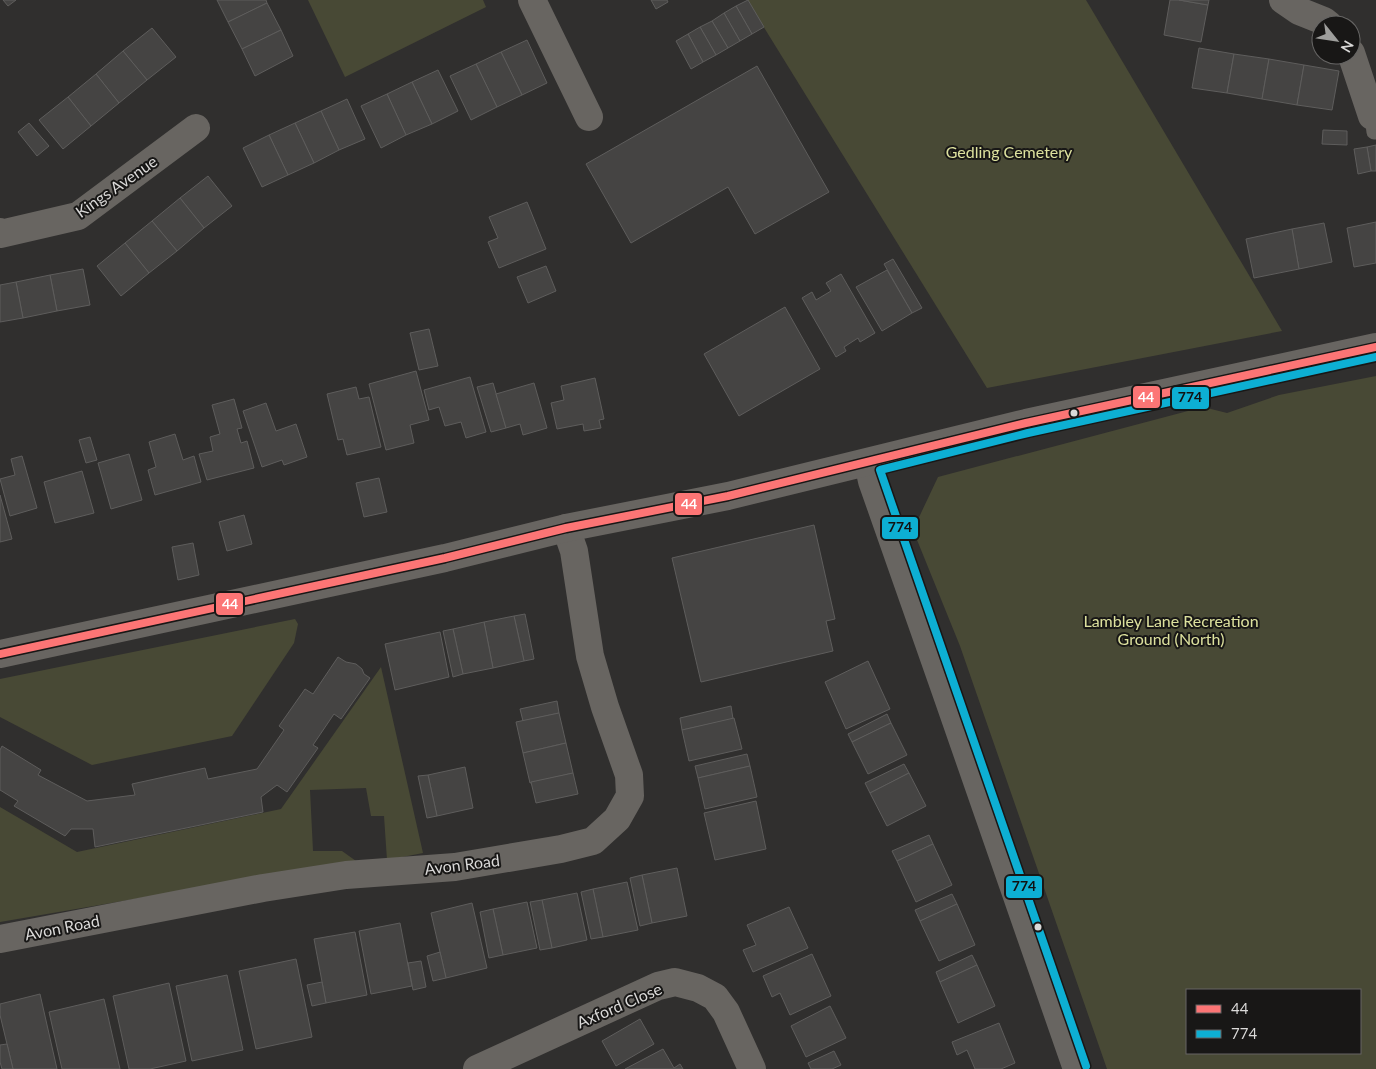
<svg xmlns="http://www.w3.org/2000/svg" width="1376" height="1069" viewBox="0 0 1376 1069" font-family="Lato,sans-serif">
<rect width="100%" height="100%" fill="#302f2e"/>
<g fill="#484935" fill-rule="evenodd">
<path d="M308,0h175l3,7 -141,70z"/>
<path d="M747,0h339l196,331 -295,57z"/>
<path d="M1376,376v693h-269l-147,-423 -47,-116 25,-53 265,-70 24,6 52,-18zM1187,990h173v63h-173z"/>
<path d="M295,619l3,5 -4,19 -62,93 -140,29 -92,-48v-38z"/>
<path d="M381,667l42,186 -36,7 -3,-44h-13l-5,-28 -56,2 3,61h29l14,10 -356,61v-115l77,45 204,-43z"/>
</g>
<g fill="#454443" stroke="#5e5d5c">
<path d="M3,0h13l-8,6z"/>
<path d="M217,0h49l1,3 -39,19z"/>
<path d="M651,0h16l1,2 -12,7z"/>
<path d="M748,0l16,27 -12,7 -16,-28z"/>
<path d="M1170,0h9l29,5 -7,37 -37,-7z"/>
<path d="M1179,0h30l-1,5z"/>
<path d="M267,3l14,27 -39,19 -14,-27z"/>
<path d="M736,6l16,28 -12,7 -16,-28z"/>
<path d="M724,13l16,28 -12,7 -16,-27z"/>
<path d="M712,21l16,27 -12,7 -16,-28z"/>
<path d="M700,27l16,28 -13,7 -15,-28z"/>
<path d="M152,28l24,29 -29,23 -24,-29z"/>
<path d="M281,30l12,26 -38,20 -13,-27z"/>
<path d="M688,34l15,28 -12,7 -15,-28z"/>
<path d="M527,40l20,43 -25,12 -21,-43z"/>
<path d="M1199,48l35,6 -7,39 -35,-5z"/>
<path d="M123,51l24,29 -28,23 -23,-29z"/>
<path d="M501,52l21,43 -25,12 -21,-43z"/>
<path d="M1234,54l35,5 -7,40 -35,-6z"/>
<path d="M1269,59l35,6 -7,40 -35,-6z"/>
<path d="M476,64l21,43 -26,13 -21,-44z"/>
<path d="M1304,65l35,6 -7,39 -35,-5z"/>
<path d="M757,66l72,126 -74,42 -27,-47 -97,56 -45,-79z"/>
<path d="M438,70l20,41 -26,13 -20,-42z"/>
<path d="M96,74l23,29 -28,23 -23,-29z"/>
<path d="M412,82l20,42 -26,11 -19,-41z"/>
<path d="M387,94l19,41 -25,13 -20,-42z"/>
<path d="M68,97l23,29 -28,23 -24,-29z"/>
<path d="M347,99l18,40 -26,11 -18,-39z"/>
<path d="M321,111l18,39 -25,13 -19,-40z"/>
<path d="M29,123l20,23 -12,10 -19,-24z"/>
<path d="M295,123l19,40 -26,12 -19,-40z"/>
<path d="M1323,130l24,1v14l-25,-1z"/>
<path d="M269,135l19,40 -26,12 -19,-39z"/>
<path d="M1376,145v26h-5l-4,-24z"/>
<path d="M1367,147l4,24 -13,3 -4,-25z"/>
<path d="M208,176l24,30 -28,22 -24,-30z"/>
<path d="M180,198l24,30 -27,23 -25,-30z"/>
<path d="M527,202l19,47 -47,19 -11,-26 10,-4 -9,-21z"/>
<path d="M152,221l25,30 -28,22 -24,-30z"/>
<path d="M1376,222v41l-22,4 -7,-39z"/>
<path d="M1324,223l8,39 -33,7 -7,-40z"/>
<path d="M1292,229l7,40 -45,9 -8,-39z"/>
<path d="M125,243l24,30 -28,23 -24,-30z"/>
<path d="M893,259l29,49 -10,5 -28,-49z"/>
<path d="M546,266l10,25 -28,12 -11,-26z"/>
<path d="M83,269l7,36 -33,6 -7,-36z"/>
<path d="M887,270l25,43 -30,18 -26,-44z"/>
<path d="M841,274l34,59 -15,9 -2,-4 -14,9 2,4 -10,6 -34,-59 10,-6 4,8 15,-9 -5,-8z"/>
<path d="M50,275l7,36 -34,7 -7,-36z"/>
<path d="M16,282l7,36 -23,4v-37z"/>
<path d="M785,307l35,62 -81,47 -35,-62z"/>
<path d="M429,329l9,37 -19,4 -9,-37z"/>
<path d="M416,371l13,49 -19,5 4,18 -28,7 -17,-66z"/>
<path d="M470,377l16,55 -20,6 -5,-16 -16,4 -6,-19 -10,3 -5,-20z"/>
<path d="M595,378l9,41 -5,1 2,8 -17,3 -1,-7 -26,5 -6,-26 13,-3 -3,-14z"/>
<path d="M493,383l13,45 -15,4 -14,-45z"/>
<path d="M534,383l13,45 -24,7 -3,-11 -14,4 -10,-34z"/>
<path d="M356,387l3,12 10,-2 12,50 -34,8 -4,-16 -5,1 -11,-46z"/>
<path d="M234,399l8,29 -5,1 4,14 6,-2 7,27 -47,12 -8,-26 14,-3 -3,-14 10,-3 -8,-29z"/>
<path d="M266,403l10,28 20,-7 11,33 -23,8 -2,-5 -20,7 -19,-56z"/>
<path d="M175,434l8,26 11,-4 7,26 -46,13 -7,-25 8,-3 -7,-25z"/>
<path d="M90,437l7,23 -11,3 -7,-23z"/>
<path d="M129,454l13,46 -31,9 -13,-46z"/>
<path d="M22,456l15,52 -27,8 -10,-37 15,-4 -4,-16z"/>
<path d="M82,471l12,42 -39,10 -11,-41z"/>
<path d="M379,478l8,34 -23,5 -8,-34z"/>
<path d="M0,495l12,44 -12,3z"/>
<path d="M244,515l8,29 -25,7 -8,-29z"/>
<path d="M814,525l21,94 -9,2 7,30 -132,31 -29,-124z"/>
<path d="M193,543l6,32 -21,5 -6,-33z"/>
<path d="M525,614l9,45 -10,2 -10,-45z"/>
<path d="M514,616l10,45 -31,7 -9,-46z"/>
<path d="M484,622l9,46 -30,6 -10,-45z"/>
<path d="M453,629l10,45 -10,3 -10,-46z"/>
<path d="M440,632l9,45 -54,13 -10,-46z"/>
<path d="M338,657l8,5 10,2 6,5 2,5 6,4 -29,41 -7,-5 -21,31 5,3 -31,44 -10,-7 -16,12 2,15 -168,35 -2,-18h-22l-6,7 -51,-30 4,-5 -18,-11v-40l2,-4 39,24 -3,5 49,26 48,-6 -3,-11 73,-16 3,11 49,-10 27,-39 -5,-4 26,-37 8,5z"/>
<path d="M868,661l22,48 -44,20 -21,-47z"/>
<path d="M557,701l2,12 -36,8 -3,-12z"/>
<path d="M731,706l2,13 -51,11 -2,-12z"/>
<path d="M559,713l7,30 -43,10 -7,-31z"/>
<path d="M887,714l4,9 -39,19 -4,-8z"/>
<path d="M734,718l8,31 -53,12 -7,-31z"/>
<path d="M891,723l16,32 -39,19 -16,-32z"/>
<path d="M566,743l7,30 -43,10 -7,-30z"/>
<path d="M747,754l3,12 -52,12 -3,-12z"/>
<path d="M904,764l5,9 -39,20 -5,-10z"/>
<path d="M750,766l7,31 -52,12 -7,-31z"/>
<path d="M465,767l8,41 -36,8 -9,-41z"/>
<path d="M573,773l5,21 -42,9 -5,-21z"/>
<path d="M909,773l17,33 -39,20 -17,-33z"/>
<path d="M428,775l9,41 -10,2 -9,-42z"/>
<path d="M756,801l10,48 -51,11 -11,-47z"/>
<path d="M929,835l4,9 -36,17 -5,-10z"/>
<path d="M933,844l19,41 -36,17 -19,-41z"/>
<path d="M677,868l10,48 -35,7 -10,-48z"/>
<path d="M642,875l10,48 -12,3 -10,-48z"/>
<path d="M627,882l11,48 -35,7 -10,-48z"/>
<path d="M593,889l10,48 -12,2 -10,-47z"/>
<path d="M577,893l10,47 -35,8 -10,-48z"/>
<path d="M952,894l5,10 -37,17 -5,-11z"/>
<path d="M542,900l10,48 -12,2 -10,-48z"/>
<path d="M527,902l10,46 -34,7 -10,-46z"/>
<path d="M472,903l15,65 -41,10 -15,-65z"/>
<path d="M957,904l18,41 -36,16 -19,-40z"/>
<path d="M789,907l19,41 -55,24 -10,-22 13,-5 -9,-20z"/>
<path d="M493,909l10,46 -14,3 -9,-46z"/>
<path d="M400,923l12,63 -41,8 -12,-63z"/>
<path d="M355,932l12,63 -41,8 -12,-64z"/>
<path d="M440,952l6,26 -13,3 -6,-25z"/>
<path d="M812,954l19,42 -41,19 -10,-22 -8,4 -9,-21z"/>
<path d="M972,955l5,10 -37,17 -4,-10z"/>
<path d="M296,959l16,78 -56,12 -17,-78z"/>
<path d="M421,961l5,26 -13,3 -5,-27z"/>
<path d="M977,965l18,41 -37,17 -18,-41z"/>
<path d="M227,975l16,75 -51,11 -16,-75z"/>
<path d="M322,982l4,21 -14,3 -5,-21z"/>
<path d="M169,983l17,78 -36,8h-21l-16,-73z"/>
<path d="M40,994l17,75h-44l-13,-54v-11z"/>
<path d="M104,999l16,70h-58l-13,-57z"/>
<path d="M830,1006l16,32 -40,19 -15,-31z"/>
<path d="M640,1019l14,25 -38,22 -14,-25z"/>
<path d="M999,1023l16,40 -14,6h-26l-8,-19 -10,5 -5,-13z"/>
<path d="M7,1044l6,25h-11l-2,-7v-17z"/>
<path d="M663,1049l11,19 6,-4 3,5h-58z"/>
<path d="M834,1051l7,14 -9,4h-21l-3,-6z"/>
</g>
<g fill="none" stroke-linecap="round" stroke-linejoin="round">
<path stroke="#686561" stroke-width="15" d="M1372,116l2,16h2"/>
<g stroke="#686561" stroke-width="28">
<path d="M532,0l57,117"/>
<path d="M1283,0l16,11 25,10 5,4"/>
<path d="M1351,53l21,63"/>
<path d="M0,232v2l78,-18 118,-88"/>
<path d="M0,939l263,-51 83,-13 109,-8 106,-18 32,-8 24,-22 13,-23 -1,-21 -24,-68 -15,-51 -16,-105 -8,-23"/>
<path d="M477,1069l181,-83 17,-4 23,6 17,9 11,15 26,57"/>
</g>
<g stroke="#686561" stroke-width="28">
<path d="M868,463l4,18 73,208 132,380"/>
<path d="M0,654l445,-96 121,-30 162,-32 298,-73 350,-76"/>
</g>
<defs>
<path id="bus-1" d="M0,654l445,-96 121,-30 162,-32 298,-73 350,-76"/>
<path id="bus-2" d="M1086,1066l-206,-596 148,-37 348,-76"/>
</defs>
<use href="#bus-1" stroke="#181716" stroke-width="11"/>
<use href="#bus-2" stroke="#181716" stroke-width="11"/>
<use href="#bus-1" stroke="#fc7575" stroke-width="8"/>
<use href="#bus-2" stroke="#0dafd3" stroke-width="8"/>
</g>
<g fill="#dad9d8" stroke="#181716" stroke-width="2">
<circle cx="1074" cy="413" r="4.5"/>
<circle cx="1038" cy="927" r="4.5"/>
</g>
<g text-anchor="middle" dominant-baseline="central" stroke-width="4" stroke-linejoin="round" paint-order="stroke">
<g font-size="16" fill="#dde19e" stroke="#181716">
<text x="1009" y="151">Gedling Cemetery</text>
<text x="1171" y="620">Lambley Lane Recreation<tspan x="1171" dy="18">Ground (North)</tspan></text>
</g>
<g font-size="16" fill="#dad9d8" stroke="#181716">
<text transform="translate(116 186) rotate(-35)">Kings Avenue</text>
<text transform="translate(462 864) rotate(-7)">Avon Road</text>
<text transform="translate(62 927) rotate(-11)">Avon Road</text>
<text transform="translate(619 1005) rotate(-23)">Axford Close</text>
</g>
</g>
<g stroke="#181716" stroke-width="2">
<rect x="1132" y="385" width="29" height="24" rx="5" fill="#fc7575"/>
<rect x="1171" y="386" width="39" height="24" rx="5" fill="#0dafd3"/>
<rect x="674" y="492" width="29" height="24" rx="5" fill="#fc7575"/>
<rect x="881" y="516" width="38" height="24" rx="5" fill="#0dafd3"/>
<rect x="215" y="592" width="29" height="24" rx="5" fill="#fc7575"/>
<rect x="1005" y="875" width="38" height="24" rx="5" fill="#0dafd3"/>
</g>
<g font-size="14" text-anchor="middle" font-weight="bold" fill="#fff">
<text x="1146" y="402">44</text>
<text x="689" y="509">44</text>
<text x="230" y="609">44</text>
</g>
<g font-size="14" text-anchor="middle" font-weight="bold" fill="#111">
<text x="1190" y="402">774</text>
<text x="900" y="532">774</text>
<text x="1024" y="891">774</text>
</g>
<rect x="1186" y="989" width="175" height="65" fill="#181716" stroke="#666564"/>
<rect x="1196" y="1005" width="25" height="8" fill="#fc7575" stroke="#666564"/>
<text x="1231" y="1014" font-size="15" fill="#dad9d8">44</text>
<rect x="1196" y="1030" width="25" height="8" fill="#0dafd3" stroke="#666564"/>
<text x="1231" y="1039" font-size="15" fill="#dad9d8">774</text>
<g transform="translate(1336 40) rotate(120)"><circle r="24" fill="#181716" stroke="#666564"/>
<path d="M0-4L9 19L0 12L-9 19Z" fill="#9e9e9c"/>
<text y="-8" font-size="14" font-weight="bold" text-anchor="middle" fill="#dad9d8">N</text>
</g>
</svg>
